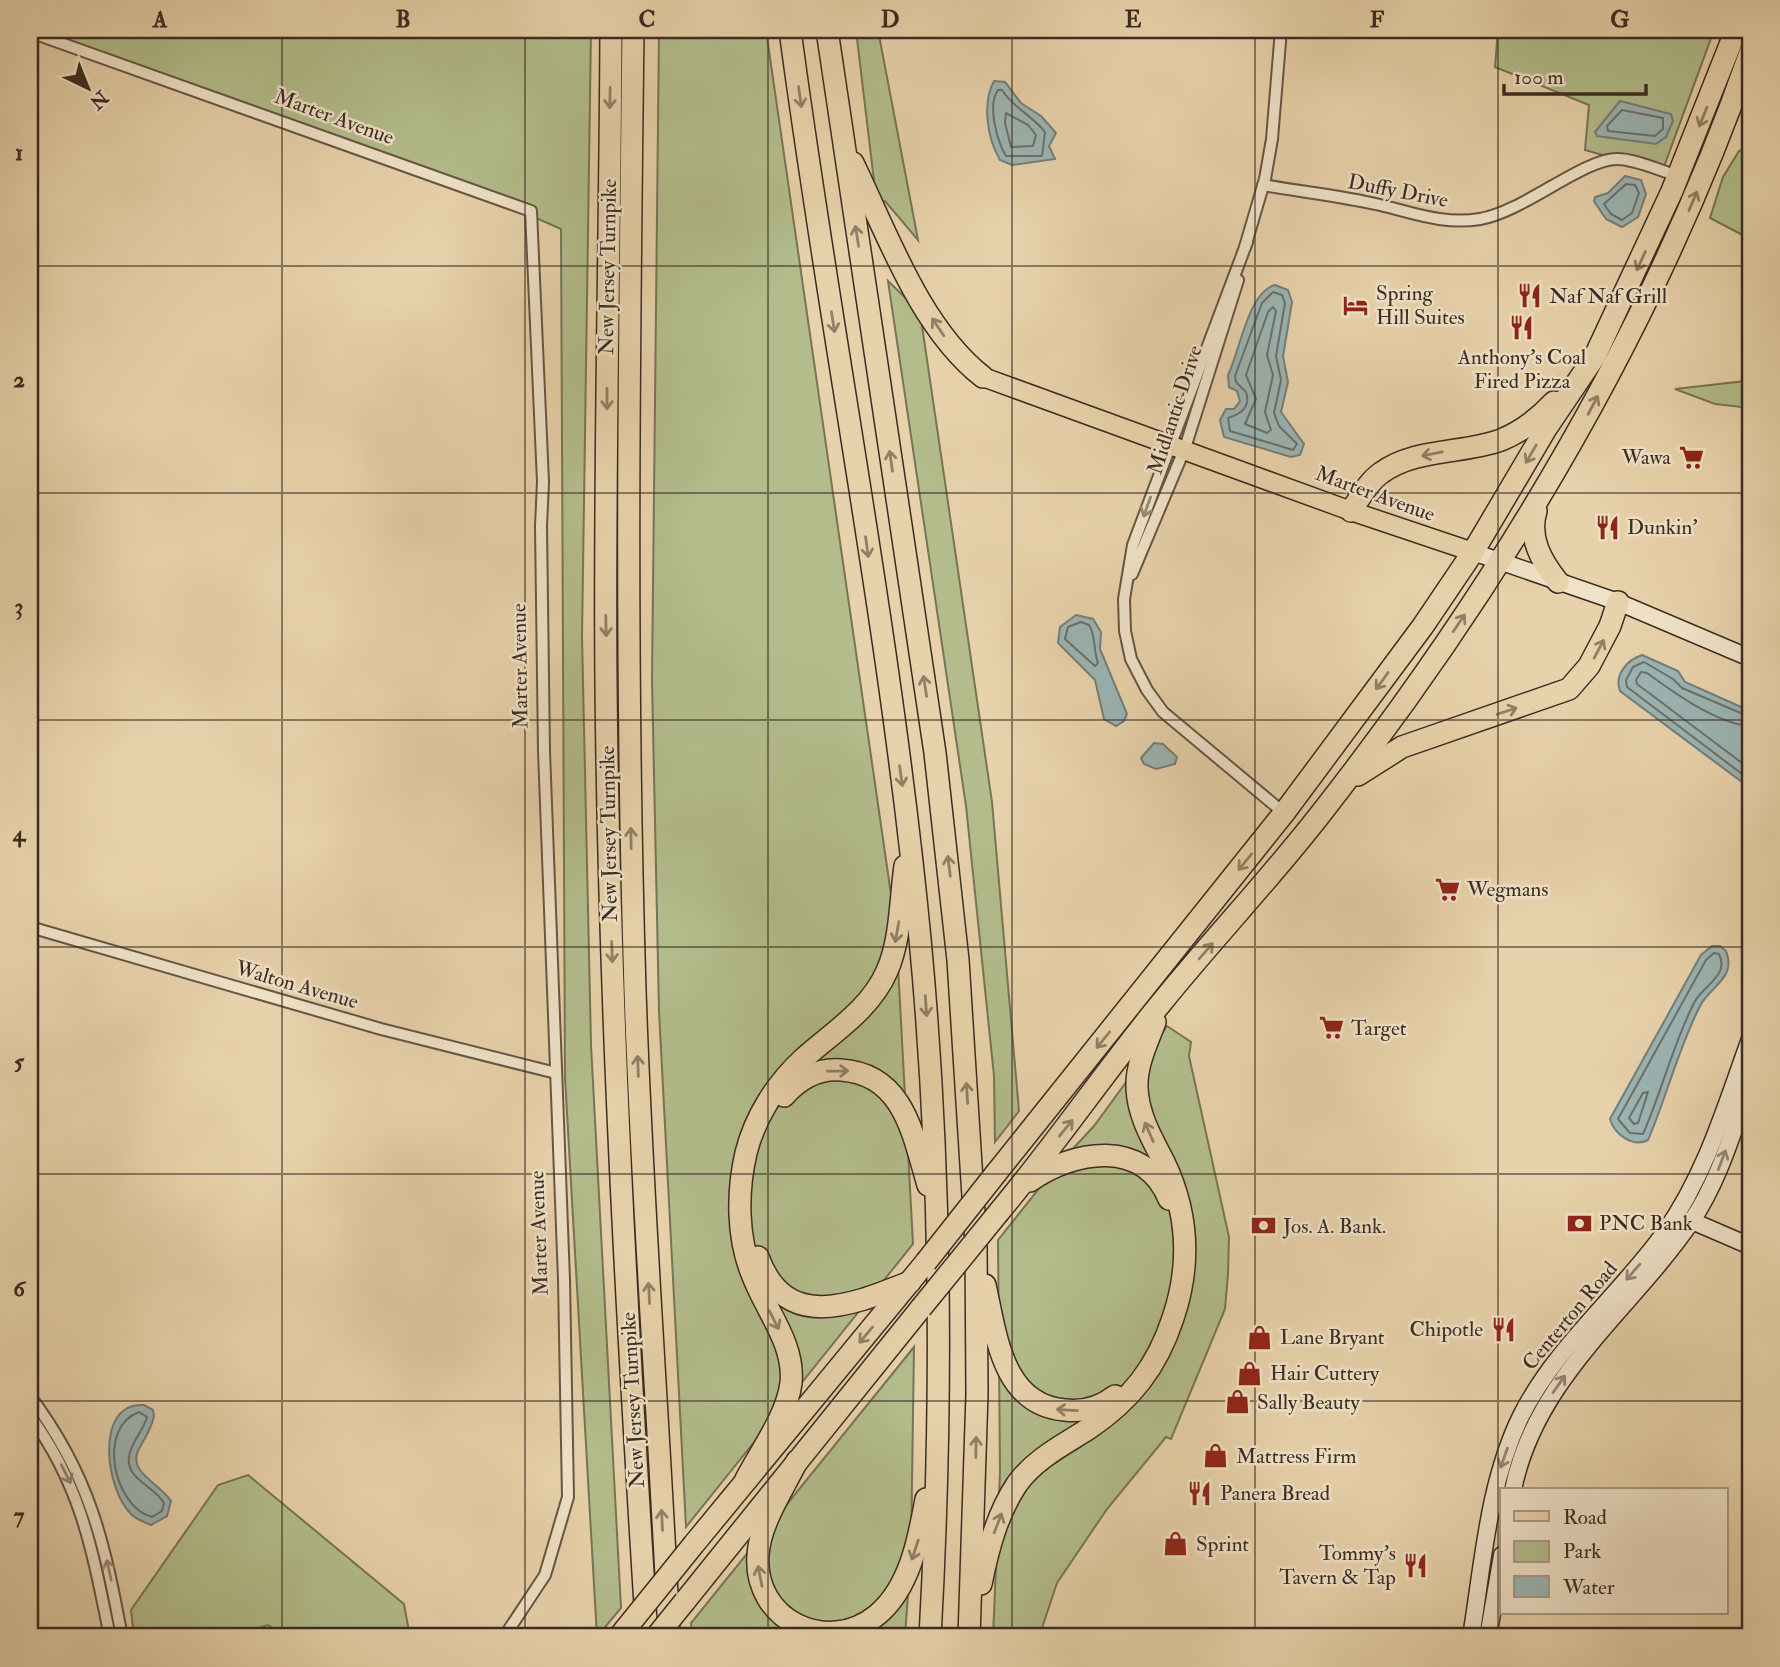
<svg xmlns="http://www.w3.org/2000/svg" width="1780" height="1667" viewBox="0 0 1780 1667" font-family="'IM FELL Double Pica',serif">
<rect width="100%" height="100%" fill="#e8d2ab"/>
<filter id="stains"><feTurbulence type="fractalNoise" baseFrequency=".00286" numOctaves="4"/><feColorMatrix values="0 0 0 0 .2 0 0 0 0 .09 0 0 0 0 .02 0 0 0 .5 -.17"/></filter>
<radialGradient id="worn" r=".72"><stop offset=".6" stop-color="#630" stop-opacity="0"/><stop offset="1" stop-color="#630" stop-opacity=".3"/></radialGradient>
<g fill="#b3bd8c" stroke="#777458" stroke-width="2">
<path d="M30,30h561l-9,607 9,408 30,563 -24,29 -32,-559 -4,-849 -61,-27z"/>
<path d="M659,30h107l130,899 17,315 -227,283 -27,-516 -7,-331z"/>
<path d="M856,30h22l40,210 -33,-39 -8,5z"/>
<path d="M1498,30h216l-52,142 -77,-22 4,-45 -94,-38z"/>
<path d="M1750,150v89l-40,-21 13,-41 16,-26z"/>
<path d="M888,281l32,31 72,490 27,309 -24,31 -1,-66 -28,-270z"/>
<path d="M1750,326v82l-35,-4 -40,-15 70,-8z"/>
<path d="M1167,1026l24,16 -2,14 40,181 -1,37 -3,35 -54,130 -5,-2 -59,72 -50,74 -18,54h-46l7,-165 -2,-232 59,-74 37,-40z"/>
<path d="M914,1347l-3,204 -6,86h-213l-1,-14z"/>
<path d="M248,1475l156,129 6,33h-124l-18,-12 -20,6 -5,6h-109l-3,-27 87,-125z"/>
</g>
<g fill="#9bb5b4" stroke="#757e7a" stroke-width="2">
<path d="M994,81l11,1 16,21 20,13 15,17 -7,13 6,13 -43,6 -12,-5c-13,-22 -18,-57 -6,-79z"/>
<path d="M1620,101l51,13 2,7 -7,16 -10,7 -59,-8 -2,-4z"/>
<path d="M1625,176l16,4 5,14 -8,23 -16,10 -16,-8 -12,-18 1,-4 13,-4z"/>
<path d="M1275,285l13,5 4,12 -9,54 5,26 -7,30 23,32 -4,11 -9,2 -67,-20 -4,-17 6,-11h8l6,-8 -3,-10 -8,-4 -1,-12c12,-24 20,-83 47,-90z"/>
<path d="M1076,615l17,4 8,13 -1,17 27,65 -3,7 -8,5 -12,-7 -9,-39 -37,-37 2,-16z"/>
<path d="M1642,655l36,16 7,11 65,29v77l-130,-97c-6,-16 7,-31 22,-36z"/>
<path d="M1154,743l9,1 14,13 -2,7 -19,5 -12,-5 -3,-6z"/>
<path d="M1712,946h8l6,5c11,27 -16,35 -26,55 -22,43 -33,90 -52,134 -15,8 -34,-6 -38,-21l91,-164z"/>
<path d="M144,1405l9,5 1,6c-2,12 -10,23 -16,35 -10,22 23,33 33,50l-4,15 -16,9c-6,-3 -14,-5 -19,-10 -26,-23 -39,-113 12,-110z"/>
</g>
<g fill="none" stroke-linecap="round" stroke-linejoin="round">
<g stroke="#6b706c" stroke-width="2">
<path d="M998,90h4c11,18 30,25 43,42l-3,24h-36c-9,-15 -19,-51 -8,-66z"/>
<path d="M1622,110l41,8v11l-8,7 -47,-5 -1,-5z"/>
<path d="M1006,113l22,12 8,10 -3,11 -22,1 -6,-24z"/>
<path d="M1626,184l9,1 4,8 -7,20 -10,7 -11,-6 -7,-10z"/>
<path d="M1273,292l9,3 3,8 -9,53 5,24 -7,33 5,13 18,18 -4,6 -63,-19 -2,-13c13,-4 23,-11 18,-26l-10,-10 -1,-6 27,-73z"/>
<path d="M1273,307l3,4 -9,44 6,20 -8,37 6,18 -4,3 -22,-9 11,-25 -10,-24 22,-63z"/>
<path d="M1081,622l8,3c7,10 4,25 9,38l-3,3 -30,-27 3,-12z"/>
<path d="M1750,717l-68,-29 -9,-9 -29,-17 -11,5 -7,13 1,7 123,93"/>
<path d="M1750,726c-33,-2 -77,-34 -103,-53l-6,-1 -5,8 1,4 113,85"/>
<path d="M1714,953l5,1c11,22 -17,32 -25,49 -21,41 -32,88 -51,131l-13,-1 -12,-14 88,-159z"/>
<path d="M1648,1092l-10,31 -4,1 -5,-6 14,-25z"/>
<path d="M139,1412l8,5c-3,12 -13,22 -17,35 -8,27 23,32 34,51l-2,8 -10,6c-38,-10 -56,-89 -13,-105z"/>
</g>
<defs>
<g id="street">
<path d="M30,32l501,179 12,271 -2,44 3,225 20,529 4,217 -23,78 -41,62"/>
<path d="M1263,185c39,7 79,11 117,20 34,8 64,20 100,14 43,-7 103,-60 137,-60 19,0 43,12 62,17"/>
<path d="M1247,242l-114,303 -9,54 1,32 6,28 16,31 16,22 121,101"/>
<path d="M1245,247l20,-68 7,-40 9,-109"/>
<path d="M1132,574l53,-126 53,-168"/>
<path d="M30,927l351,102 175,44"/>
<path d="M30,1396c60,80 74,145 92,241"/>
<path d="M30,1416c52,70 63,138 80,221"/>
</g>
<g id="secondary">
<path d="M1473,552l145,50 132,56"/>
<path d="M1692,1221l58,25"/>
<path d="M1513,1490c22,-112 117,-179 178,-268 28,-41 42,-91 59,-138"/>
<path d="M1471,1637c12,-73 17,-154 50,-221 35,-70 99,-121 144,-184 41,-58 61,-127 85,-193"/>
<path d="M1488,1637l14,-82"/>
</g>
<path id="primary" d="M983,377l368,134 122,41"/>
<g id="highway">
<path d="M611,30c-1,218 -7,436 -5,654 3,318 21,636 41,953"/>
<path d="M633,30c-4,320 -8,640 2,960 7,215 24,430 34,645"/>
<path d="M790,30c40,303 101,604 130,909 22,232 23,466 10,698"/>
<path d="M827,30l108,723 23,207 18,284 1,150 -8,243"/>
<path d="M853,163c34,70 67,165 130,214"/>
<path d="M1351,511c9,-13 17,-29 30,-38 34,-25 82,-19 120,-33 20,-8 38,-22 53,-38"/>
<path d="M1536,511c-8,26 5,50 22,71"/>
<path d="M1358,775l44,-28 167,-58 20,-23 21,-40 8,-24"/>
<path d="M784,1096c15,-17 34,-28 57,-26 63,4 72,65 87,115"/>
<path d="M997,1172l287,-359 139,-187 50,-74 74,-125 48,-71 77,-165 64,-161"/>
<path d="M1030,1181c44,-31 114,-43 139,18"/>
<path d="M999,1212c57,-68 107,-142 163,-210 51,-63 107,-122 157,-186 181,-231 334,-485 431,-763"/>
<path d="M758,1257c28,77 96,47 152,25"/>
<path d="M985,1285c11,49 17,120 80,125 18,2 36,-3 50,-14"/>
<path d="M797,1461c-14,29 -37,62 -39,94 -5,65 69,101 119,60 33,-27 42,-77 49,-116"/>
<path d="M746,1479c15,-29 41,-63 45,-96 4,-40 -26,-73 -39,-109 -15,-37 -15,-82 -6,-121 9,-36 30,-69 57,-94 30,-27 67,-49 84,-88 14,-32 13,-70 18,-105"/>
<path d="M694,1544l232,-282"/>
<path d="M981,1584c7,-35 16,-70 36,-100 18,-25 46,-39 71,-55 43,-29 69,-62 85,-111 18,-53 15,-106 -9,-156 -12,-23 -26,-47 -27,-74 -1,-23 10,-45 18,-66"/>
<path d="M685,1601l236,-293"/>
</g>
</defs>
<use href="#street" stroke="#665645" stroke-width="14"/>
<use href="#secondary" stroke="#3b2c23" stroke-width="19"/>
<use href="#primary" stroke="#3b2c23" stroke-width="21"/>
<use href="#highway" stroke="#3b2c23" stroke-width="24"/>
<use href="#street" stroke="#f0e2c8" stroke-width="10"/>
<use href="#secondary" stroke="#f0e2c8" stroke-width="16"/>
<use href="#primary" stroke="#e8d2ab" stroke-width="18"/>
<use href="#highway" stroke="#e8d2ab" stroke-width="21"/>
<defs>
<g id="highway-bridge">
<path d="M926,1262l71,-90"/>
<path d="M921,1308l78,-96"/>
<path d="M619,1637l75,-93"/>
<path d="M656,1637l29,-36"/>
</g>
</defs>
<use href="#highway-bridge" stroke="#3b2c23" stroke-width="24" stroke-linecap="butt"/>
<use href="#highway-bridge" stroke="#e8d2ab" stroke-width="21"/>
</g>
<defs><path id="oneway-shaft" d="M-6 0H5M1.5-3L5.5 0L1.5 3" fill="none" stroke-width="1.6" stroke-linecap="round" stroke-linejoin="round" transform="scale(1.75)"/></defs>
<g stroke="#927f67">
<use href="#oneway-shaft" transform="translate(800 97) rotate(82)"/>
<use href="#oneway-shaft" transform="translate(610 98) rotate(91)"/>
<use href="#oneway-shaft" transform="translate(1703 117) rotate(112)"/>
<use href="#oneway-shaft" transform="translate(1693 201) rotate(-67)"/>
<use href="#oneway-shaft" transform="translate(857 236) rotate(-99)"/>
<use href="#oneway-shaft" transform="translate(1641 261) rotate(115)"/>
<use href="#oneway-shaft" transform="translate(833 322) rotate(81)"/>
<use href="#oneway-shaft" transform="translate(938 327) rotate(-124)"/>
<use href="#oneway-shaft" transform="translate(607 399) rotate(90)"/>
<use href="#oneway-shaft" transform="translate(1593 405) rotate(-62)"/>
<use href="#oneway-shaft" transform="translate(1432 454) rotate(169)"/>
<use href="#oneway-shaft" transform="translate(1531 454) rotate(120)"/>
<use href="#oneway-shaft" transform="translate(891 461) rotate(-98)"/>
<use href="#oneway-shaft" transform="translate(867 547) rotate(82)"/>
<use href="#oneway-shaft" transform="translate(1459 623) rotate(-56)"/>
<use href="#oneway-shaft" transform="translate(606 626) rotate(89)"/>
<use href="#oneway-shaft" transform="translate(1599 649) rotate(-62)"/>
<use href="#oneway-shaft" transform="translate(1382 681) rotate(126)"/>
<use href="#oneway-shaft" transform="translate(925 686) rotate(-99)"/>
<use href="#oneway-shaft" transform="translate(1507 711) rotate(-18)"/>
<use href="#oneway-shaft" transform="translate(901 776) rotate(82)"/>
<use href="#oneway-shaft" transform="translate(631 838) rotate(-91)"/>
<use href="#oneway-shaft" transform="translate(1245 862) rotate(129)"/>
<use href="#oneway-shaft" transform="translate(949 866) rotate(-97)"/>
<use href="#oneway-shaft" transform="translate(897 932) rotate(100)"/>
<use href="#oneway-shaft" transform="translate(1206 951) rotate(-49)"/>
<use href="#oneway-shaft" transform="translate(612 952) rotate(88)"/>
<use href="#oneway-shaft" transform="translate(926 1006) rotate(86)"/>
<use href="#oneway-shaft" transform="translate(1103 1040) rotate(129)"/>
<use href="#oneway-shaft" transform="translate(638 1066) rotate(-92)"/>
<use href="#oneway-shaft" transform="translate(838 1071) rotate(-1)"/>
<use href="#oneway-shaft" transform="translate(967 1093) rotate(-94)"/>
<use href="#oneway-shaft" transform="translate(1066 1128) rotate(-51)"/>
<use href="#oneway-shaft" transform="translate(1149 1132) rotate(-114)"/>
<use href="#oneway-shaft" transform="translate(649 1293) rotate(-93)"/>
<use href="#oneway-shaft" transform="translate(774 1320) rotate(63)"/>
<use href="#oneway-shaft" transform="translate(866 1335) rotate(130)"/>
<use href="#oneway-shaft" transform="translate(1067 1410) rotate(-177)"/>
<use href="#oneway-shaft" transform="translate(976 1447) rotate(-89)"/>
<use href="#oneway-shaft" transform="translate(662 1520) rotate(-93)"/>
<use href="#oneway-shaft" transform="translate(998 1523) rotate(-69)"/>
<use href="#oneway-shaft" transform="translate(915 1550) rotate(108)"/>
<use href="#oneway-shaft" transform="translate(760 1576) rotate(-101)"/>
</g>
<g stroke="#968776">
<use href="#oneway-shaft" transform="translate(1147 507) rotate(110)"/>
<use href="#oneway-shaft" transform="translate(1722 1160) rotate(-69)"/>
<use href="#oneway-shaft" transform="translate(1633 1272) rotate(131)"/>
<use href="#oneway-shaft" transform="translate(1559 1384) rotate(-55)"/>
<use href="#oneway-shaft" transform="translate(1504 1458) rotate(109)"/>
<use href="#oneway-shaft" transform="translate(66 1474) rotate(63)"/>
<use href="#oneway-shaft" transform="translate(109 1570) rotate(-102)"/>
</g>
<path fill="none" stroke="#3b2c23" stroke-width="2" stroke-opacity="0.55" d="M282,30v1607M525,30v1607M768,30v1607M1012,30v1607M1255,30v1607M1498,30v1607M30,266h1720M30,493h1720M30,720h1720M30,947h1720M30,1174h1720M30,1401h1720"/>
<defs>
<symbol id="restaurant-bare" viewBox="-9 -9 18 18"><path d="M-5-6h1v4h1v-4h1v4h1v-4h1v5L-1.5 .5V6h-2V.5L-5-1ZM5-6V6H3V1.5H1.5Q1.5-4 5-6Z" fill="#8f2418" stroke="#f0e2c8" stroke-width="2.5" paint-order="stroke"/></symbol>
<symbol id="hotel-bare" viewBox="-9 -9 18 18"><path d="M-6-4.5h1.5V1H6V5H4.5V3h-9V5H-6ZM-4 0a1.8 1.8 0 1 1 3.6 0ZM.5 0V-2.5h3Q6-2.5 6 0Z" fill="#8f2418" stroke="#f0e2c8" stroke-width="2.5" paint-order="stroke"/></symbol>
<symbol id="supermarket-bare" viewBox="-9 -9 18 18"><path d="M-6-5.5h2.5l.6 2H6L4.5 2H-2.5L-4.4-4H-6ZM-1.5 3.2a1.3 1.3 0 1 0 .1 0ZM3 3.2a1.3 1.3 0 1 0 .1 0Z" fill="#8f2418" stroke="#f0e2c8" stroke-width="2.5" paint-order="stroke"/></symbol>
<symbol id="bank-bare" viewBox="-9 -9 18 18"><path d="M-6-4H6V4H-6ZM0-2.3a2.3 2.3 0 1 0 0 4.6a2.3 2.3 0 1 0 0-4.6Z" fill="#8f2418" stroke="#f0e2c8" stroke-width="2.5" paint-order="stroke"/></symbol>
<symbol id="shop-bare" viewBox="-9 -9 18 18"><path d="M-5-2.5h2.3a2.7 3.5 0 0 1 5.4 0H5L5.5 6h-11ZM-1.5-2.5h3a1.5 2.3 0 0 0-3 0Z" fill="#8f2418" stroke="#f0e2c8" stroke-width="2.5" paint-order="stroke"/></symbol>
</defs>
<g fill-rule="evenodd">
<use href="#restaurant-bare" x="1512" y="278" width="35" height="35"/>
<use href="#hotel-bare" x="1338" y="288" width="35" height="35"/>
<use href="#restaurant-bare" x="1504" y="310" width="35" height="35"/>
<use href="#supermarket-bare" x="1674" y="440" width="35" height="35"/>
<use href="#restaurant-bare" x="1590" y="510" width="35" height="35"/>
<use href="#supermarket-bare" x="1430" y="872" width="35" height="35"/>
<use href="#supermarket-bare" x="1314" y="1010" width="35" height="35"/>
<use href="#bank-bare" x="1562" y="1206" width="35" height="35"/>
<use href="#bank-bare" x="1246" y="1208" width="35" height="35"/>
<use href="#restaurant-bare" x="1486" y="1312" width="35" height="35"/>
<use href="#shop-bare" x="1242" y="1320" width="35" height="35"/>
<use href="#shop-bare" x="1232" y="1356" width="35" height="35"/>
<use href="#shop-bare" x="1220" y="1384" width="35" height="35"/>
<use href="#shop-bare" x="1198" y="1438" width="35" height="35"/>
<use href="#restaurant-bare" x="1182" y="1476" width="35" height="35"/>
<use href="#shop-bare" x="1158" y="1526" width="35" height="35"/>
<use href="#restaurant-bare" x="1398" y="1548" width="35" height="35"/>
</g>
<g text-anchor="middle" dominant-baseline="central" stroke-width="5" stroke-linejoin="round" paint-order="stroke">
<g font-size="21" fill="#3b2c23" stroke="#f0e2c8">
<text transform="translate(334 117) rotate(20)">Marter Avenue</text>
<text transform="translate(1398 191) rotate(11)">Duffy Drive</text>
<text transform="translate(608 267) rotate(-89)">New Jersey Turnpike</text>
<text transform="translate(1175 410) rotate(-72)">Midlantic Drive</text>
<text transform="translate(1375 494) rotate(20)">Marter Avenue</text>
<text transform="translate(520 666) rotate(-91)">Marter Avenue</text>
<text transform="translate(609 834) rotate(-91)">New Jersey Turnpike</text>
<text transform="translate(297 985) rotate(16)">Walton Avenue</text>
<text transform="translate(539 1233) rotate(-92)">Marter Avenue</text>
<text transform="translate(1570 1316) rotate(-50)">Centerton Road</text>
<text transform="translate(633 1400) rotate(-93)">New Jersey Turnpike</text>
</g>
<g font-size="21" fill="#3b2c23" stroke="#f0e2c8" text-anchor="start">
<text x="1376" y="293">Spring<tspan x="1376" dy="24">Hill Suites</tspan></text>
<text x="1549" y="296">Naf Naf Grill</text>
<text x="1522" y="357" text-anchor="middle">Anthony's Coal<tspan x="1522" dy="24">Fired Pizza</tspan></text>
<text x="1671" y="457" text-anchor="end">Wawa</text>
<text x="1627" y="527">Dunkin'</text>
<text x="1467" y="889">Wegmans</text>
<text x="1351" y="1028">Target</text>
<text x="1599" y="1223">PNC Bank</text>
<text x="1283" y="1226">Jos. A. Bank.</text>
<text x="1483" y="1329" text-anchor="end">Chipotle</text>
<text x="1280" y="1337">Lane Bryant</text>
<text x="1270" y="1373">Hair Cuttery</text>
<text x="1257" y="1402">Sally Beauty</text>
<text x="1236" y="1456">Mattress Firm</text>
<text x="1220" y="1493">Panera Bread</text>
<text x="1196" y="1544">Sprint</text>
<text x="1396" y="1553" text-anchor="end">Tommy's<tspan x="1396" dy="24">Tavern &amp; Tap</tspan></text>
</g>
</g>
<rect width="1780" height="1667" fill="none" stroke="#e8d2ab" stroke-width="77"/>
<rect x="1500" y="1488" width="228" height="126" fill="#f0e2c8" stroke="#a89986" stroke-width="2"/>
<rect x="1514" y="1511" width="35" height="10" fill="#e8d2ab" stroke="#a89986" stroke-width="2"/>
<text x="1563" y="1524" font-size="21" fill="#3b2c23">Road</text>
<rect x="1514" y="1541" width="35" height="21" fill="#b3bd8c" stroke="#a89986" stroke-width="2"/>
<text x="1563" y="1558" font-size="21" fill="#3b2c23">Park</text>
<rect x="1514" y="1576" width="35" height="21" fill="#9bb5b4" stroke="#a89986" stroke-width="2"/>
<text x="1563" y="1594" font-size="21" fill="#3b2c23">Water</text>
<g transform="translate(88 88) rotate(137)" stroke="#f0e2c8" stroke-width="5" paint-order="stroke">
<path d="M0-5L12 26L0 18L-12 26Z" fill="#3b2c23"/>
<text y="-10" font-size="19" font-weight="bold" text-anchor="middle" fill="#3b2c23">N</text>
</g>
<path d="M1504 84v10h142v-10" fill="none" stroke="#3b2c23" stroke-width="3.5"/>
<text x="1514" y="84" font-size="21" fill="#3b2c23" stroke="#f0e2c8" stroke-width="5" paint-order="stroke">100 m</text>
<rect x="38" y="38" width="1704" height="1590" fill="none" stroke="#3b2c23" stroke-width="2.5"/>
<g font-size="23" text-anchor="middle" font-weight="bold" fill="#3b2c23">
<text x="160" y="27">A</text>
<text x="403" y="27">B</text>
<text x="647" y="27">C</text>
<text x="890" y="27">D</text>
<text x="1133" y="27">E</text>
<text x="1377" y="27">F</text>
<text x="1620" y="27">G</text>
<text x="19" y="160">1</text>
<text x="19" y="387">2</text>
<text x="19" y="614">3</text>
<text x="19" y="841">4</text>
<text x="19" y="1069">5</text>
<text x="19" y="1296">6</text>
<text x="19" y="1523">7</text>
</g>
<rect width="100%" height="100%" filter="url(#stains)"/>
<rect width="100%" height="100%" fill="url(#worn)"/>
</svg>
